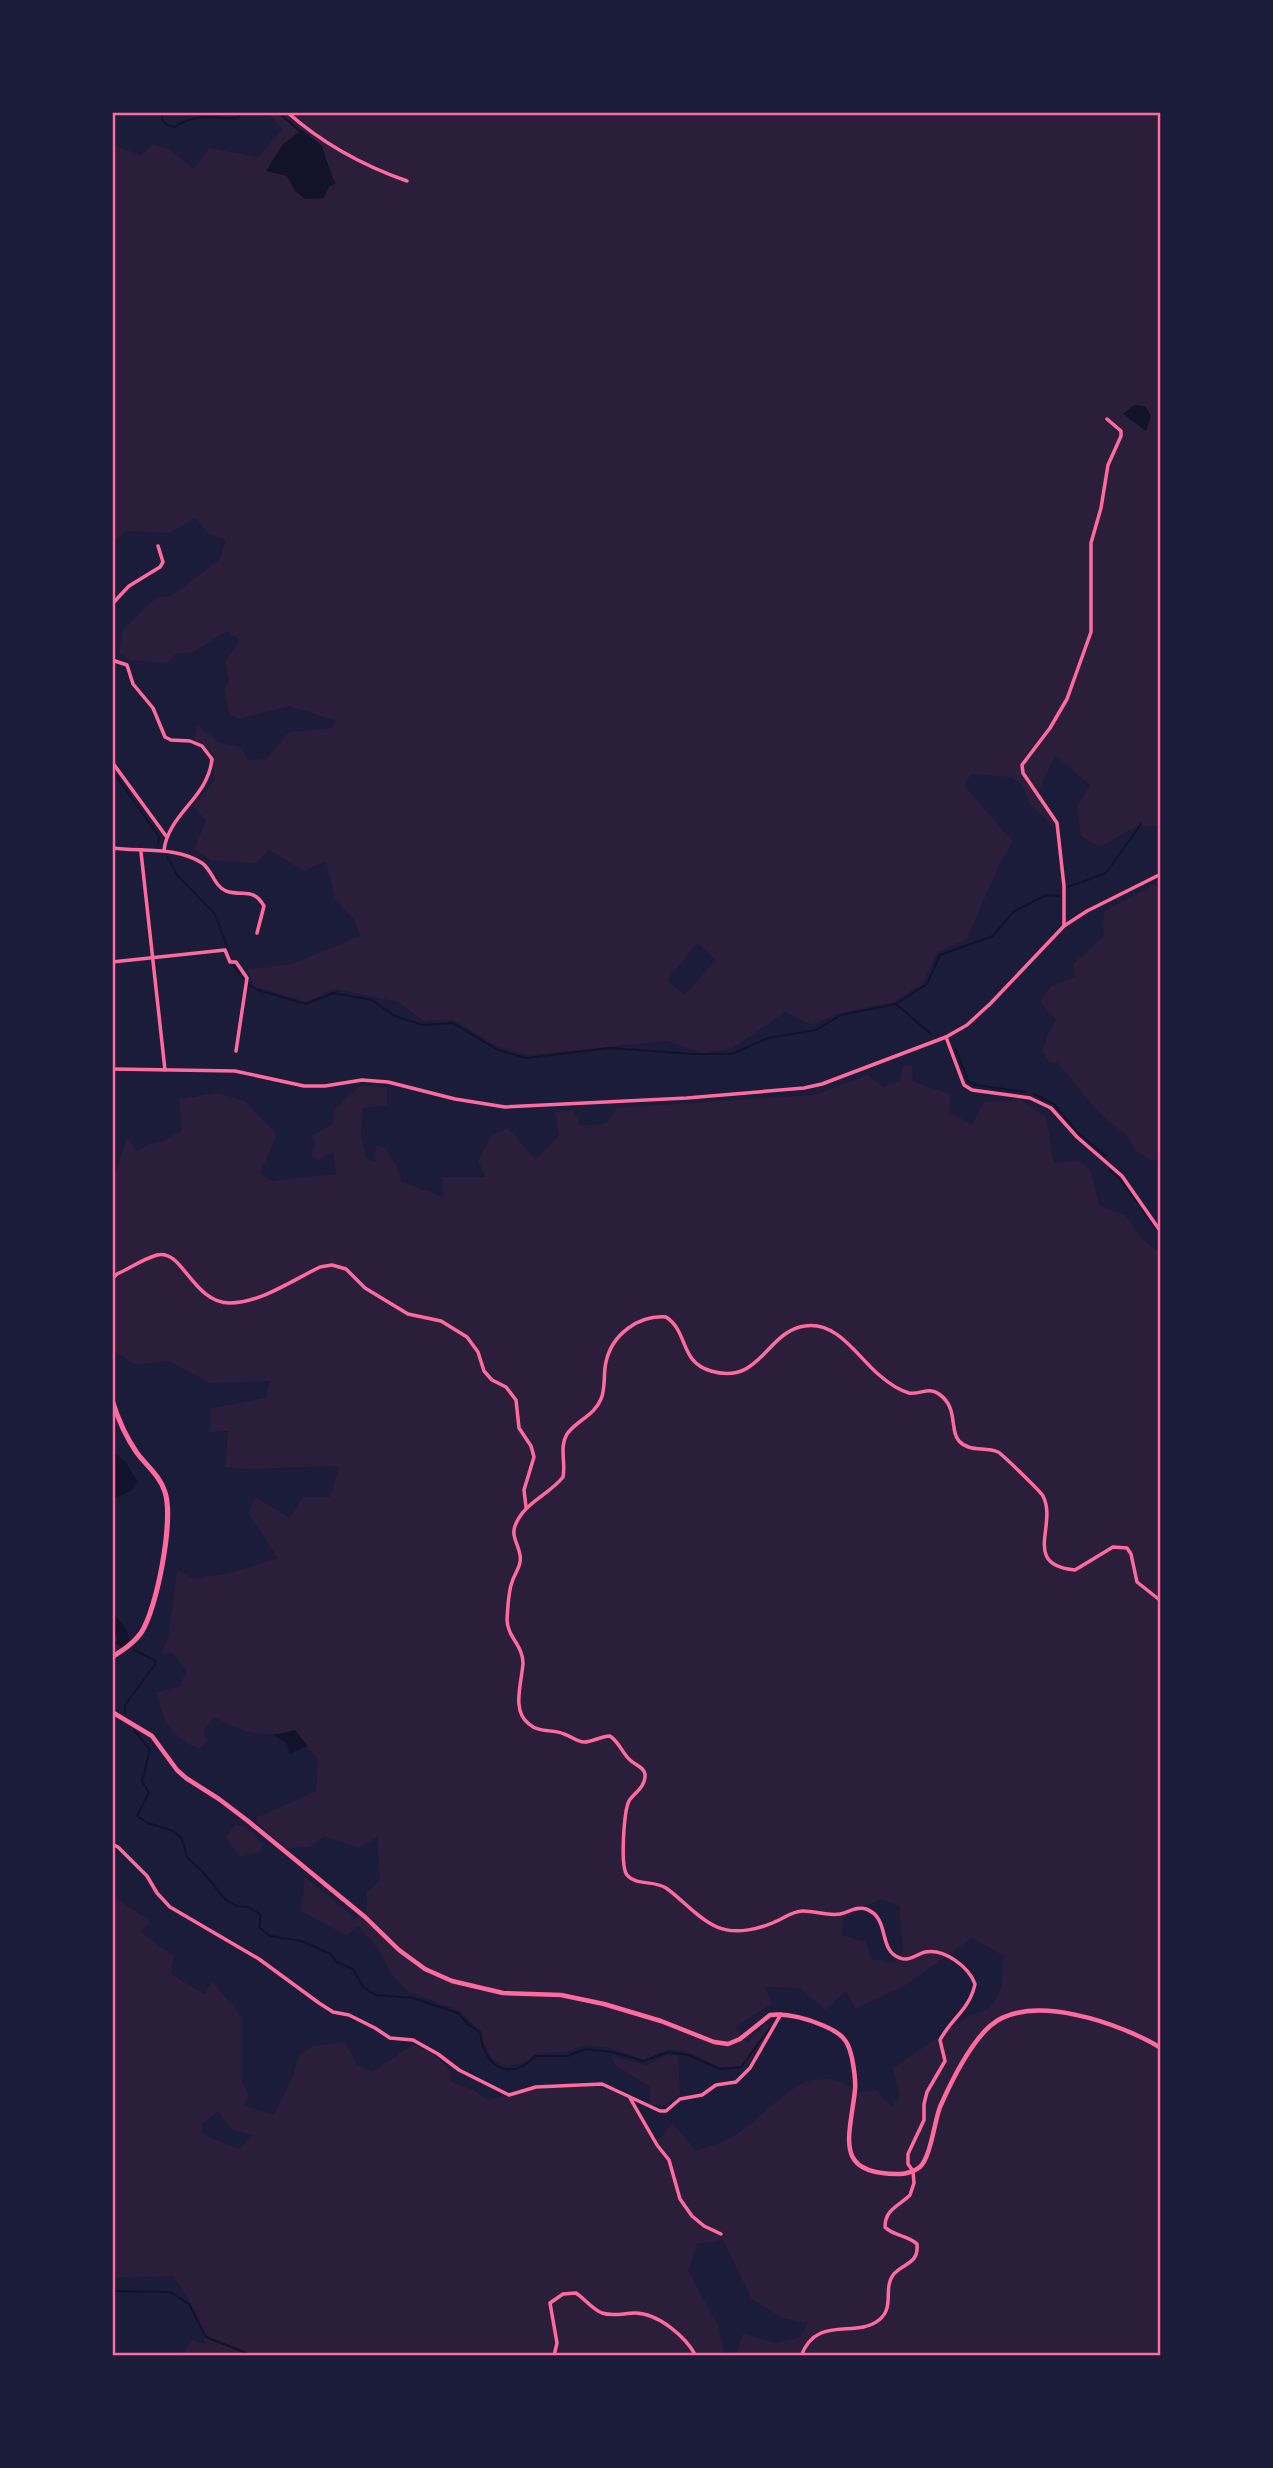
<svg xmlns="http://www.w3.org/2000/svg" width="1273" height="2468" viewBox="0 0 1273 2468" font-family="Roboto,sans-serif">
<rect width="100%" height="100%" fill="#1b1b3a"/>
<g fill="#2a1e3b" fill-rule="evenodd">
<path d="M267,112h894v714h-24l-37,21 -19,-11 -4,-30 13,-21 -35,-30 -17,38 17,21 -3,11 -22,-20 -8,-20 -11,-8 -40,-3 -7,11 49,57 -14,23 -32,74 -29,13 -15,31 -29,19 -55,11 -28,12 -26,-13 -52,36 -30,5 -36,-12 -138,14 -33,-9 -42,-26 -30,1 -26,-19 -63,-13 -29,13 -52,-16 -7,-17 44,-5 69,-28 -6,-17 -18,-17 -10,-41 -22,10 -35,-21 -13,13 -45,-3 -17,-11 12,-28 -13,-15 21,-25 -1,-27 -19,-15 4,-14 20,17 23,5 7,13 18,-1 23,-27 42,-4 6,-7 -47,-15 -51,13 -10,-6 -5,-23 5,-11 -4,-18 15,-21 -13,-9 -34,21 -17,2 -9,9 -37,-3 -11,-7 4,-24 35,-33 12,1 50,-38 6,-19 -17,-6 -14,-16 -25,15 -44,-2 -14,12v-398l29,10 11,-10 17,4 25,20 15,-21 49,9 24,-28zM267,170h64l1,7 -37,14 -8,-15zM697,943l19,17 -32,35 -17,-15z"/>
<path d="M1154,884l7,7v267l-9,3 -16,-10 -9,-15 -29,-24 -40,-49 -9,-1 -7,-10 6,-18 8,-14 -16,-18 11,-16 24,-9 -2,-13 30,-27 1,-25z"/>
<path d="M903,1066h9l1,16 38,12 -2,18 23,13 12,-23 36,-2 26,17 8,46 25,-2 12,10 8,34 27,11 15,22 20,15v1103h-426l8,-22 33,9 24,-6 8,-14 -26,-5 -31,-20 -28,-58 -26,4 -9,27 31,56 5,26 6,3h-548l10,-16 13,4 -6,-26 -25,-42 -62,2v-383l39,27 -11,9 34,26 -3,17 33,20 8,-13 30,36v64l7,15 -6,9 31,10 20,-41 4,-17 15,-11 32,-4 12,23 16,7 40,-28 23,12 14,14 1,12 23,8 13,10c42,-9 106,-29 144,2 8,7 18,33 23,44l19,-23 23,28c12,-4 25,-8 36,-14 43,-25 73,-85 125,-45l19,-2 15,16 9,-8 -7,-30 77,-53c34,-7 31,-30 34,-59l-32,-18 -68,48 -49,23 -9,-18 -21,19 -25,-22 -35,-1 8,16 -38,24 12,15 19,-18 8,2 -29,42 -25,-1 -32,-15 -19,-3 -26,11 -32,-12 -25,-3 -21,7 -30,2 -11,9 -17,3 -15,-7 -18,-34 -14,-14 -53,-20 -16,-17 -12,-24 -21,-24 -12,9 -45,-24 4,-34 50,41 11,-7 1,-18 13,-14 -3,-42 -19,11 -34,-12 -14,11 -24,1 -29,-25 -1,-5 60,-27 2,-31 -23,-29c-33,7 -52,2 -81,-14l-10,14 4,10 -9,8c-31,-14 -34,-27 -43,-57l24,-6 6,-15 -13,-18 -12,1 7,-16 9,-68 17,9 36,-6 48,-15 -30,-45 7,-16 35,21 13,-21h27l9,-31 -95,3 -19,-2 3,-36 -19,1 3,-24 54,-10 4,-17 -60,2 -41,-22 -33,4 -24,-16v-170l2,-1 13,-41 10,14 12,-7 13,-2 20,-12 -3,-31 39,-6 27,8 32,33 -17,40 11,7 65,-7 -3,-22 -15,8 -7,-4 4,-11 -3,-9 21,-12 1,-14 26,-24 27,2v17l-24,3 -2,26 5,24 9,4 1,-16 9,2 11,17 6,17 42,15 -2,-20h43l-7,-16 14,-26 16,-7 27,31 24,-23 -4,-24 19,-2 6,16 27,-3 10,-15 197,-13 54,-20 15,12 17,-7zM880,1899l19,7 4,44 -9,13 -23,-4 -5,-17 -24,-7 2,-17zM218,2112l14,18 22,5 -15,14 -37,-15v-11z"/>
<path d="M235,1825l11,2 17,17 -3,8 -20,5 -15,-20z"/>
<path d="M667,2055l11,1 2,38 -16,12 -14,-2v-17l-35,-22 -3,-9 34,9z"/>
</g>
<g fill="#12122b">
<path d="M302,130l20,16 10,31 4,6 -7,4 -5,11 -19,1 -10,-8 -8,-15 -21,-5 17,-27z"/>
<path d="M1134,405l11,1 6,10 -5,15 -23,-17z"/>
<path d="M112,1451l13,10 12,20 -5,9 -20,10z"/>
<path d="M295,1730l12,16 -17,8 -5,-12 -12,-7z"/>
</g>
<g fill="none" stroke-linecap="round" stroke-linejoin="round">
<g stroke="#12122b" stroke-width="2">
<path d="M162,112v7l5,6 7,2c26,-16 37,-7 64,-9l4,-6"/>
<path d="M278,112l23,20"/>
<path d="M112,770l47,67 -1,7"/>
<path d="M168,857l9,18 38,39 16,44"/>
<path d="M1068,887l38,-14 35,-49"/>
<path d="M234,966l9,12"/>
<path d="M249,985l9,5 48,14 27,-11 39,7 23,16 28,9 30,-2 45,27 29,8 83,-10 84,6h38l36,-16 48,-8 25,-15 55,-11 31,-20 13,-29 53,-19 20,-24 33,-17 13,1"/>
<path d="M896,1004l36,31"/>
<path d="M956,1049l12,32 7,4 51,7"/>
<path d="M1034,1094l20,10 24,29 28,23"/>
<path d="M1109,1170l11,9 41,57"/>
<path d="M112,1647l10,-9"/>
<path d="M125,1713v-8l31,-42 -2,-3 -20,-10"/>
<path d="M134,1730l16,20 -8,31 7,12 -12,23 11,7 25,8 9,8 5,18 15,14 23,28 11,7 12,1 13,8 -2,12 11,9 31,5 30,13 5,8 17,7 10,18 13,8 37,3 45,15 11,12 11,7c4,34 28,51 56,24h31l19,-7 26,3 32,9 24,-9 21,3 30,14 22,-2 29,-39"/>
<path d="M112,2291l58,1 19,12 17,33 48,19"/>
</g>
<path stroke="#12122b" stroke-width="12" d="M112,1621l10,12 2,9"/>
<g stroke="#ff6b9d" stroke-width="3.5">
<path d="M287,112c36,32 74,53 120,69"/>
<path d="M112,604l17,-18 31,-19 3,-5 -5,-16"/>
<path d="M112,660l15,5 6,19 20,24 12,29 6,3 19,1 12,5 10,13c-4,39 -43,54 -48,91"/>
<path d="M112,762l54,74"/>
<path d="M112,848c29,4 64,-2 90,15 10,7 12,23 24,28 17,6 27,-4 38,15l-7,27"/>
<path d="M141,852l24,218"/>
<path d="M1064,926v-40l-7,-63 -34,-50 -1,-8 28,-37 17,-29 24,-67v-89l10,-35 7,-43 13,-29v-5l-14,-12"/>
<path d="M112,962l113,-12 5,12h6l11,16 -11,73"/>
<path d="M946,1037l18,48 8,5 58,8 21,10 26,29 45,39 39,56"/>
<path d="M112,1069l123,2 69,15h21l37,-6 26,2 67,17 50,8 182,-9 117,-10 18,-4 124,-47 21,-12 24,-22 73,-77 23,-15 74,-37"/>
<path d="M112,1279l5,-5c13,-6 26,-15 40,-19 25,-7 36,48 73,48 30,0 63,-23 90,-36l12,-2 14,4 19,19 43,26 33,7 26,16 11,15 6,19 8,9 14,7 10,13 3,28 12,18 3,11 -10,33 2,17"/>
<path d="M112,1844l6,3 29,29 10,17 13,14 89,52 60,44 14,9 16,3 26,13 15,10 23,2 25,14 21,16 50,25 27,-8 66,-3 58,27h6l14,-12 22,-4 14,-10 20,-3 14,-14 31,-54"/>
<path d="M630,2098l27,47 12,15 11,39 12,17 12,10 17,8"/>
<path d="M554,2356l3,-13 -7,-40 13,-9 13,-1c9,6 16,16 26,20 11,4 22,0 33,0 23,0 51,24 61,43"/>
<path d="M801,2356c16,-42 54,-17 78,-36 16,-13 4,-31 14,-45 9,-12 26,-10 24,-31 -9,-9 -24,-8 -32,-17 0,-18 14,-21 25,-32l4,-12 -1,-12 -5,-7v-10l16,-34v-16l3,-12 18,-31 -5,-21c11,-21 30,-31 35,-56 -6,-17 -31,-36 -50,-32 -8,2 -16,10 -25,6 -23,-8 -9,-40 -34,-49 -9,-3 -17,3 -26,5 -13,2 -24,-3 -37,-3 -9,0 -16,5 -24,9 -18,9 -43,15 -62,7 -19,-8 -35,-28 -51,-39 -12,-8 -30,-2 -39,-13 -7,-9 -3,-64 2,-74 5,-8 17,-14 16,-27 -1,-7 -10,-9 -15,-14 -8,-7 -10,-17 -20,-24 -9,0 -17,6 -26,6 -7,0 -13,-6 -20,-8 -11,-5 -25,-1 -35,-10 -18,-13 -7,-42 -6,-61 0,-18 -16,-26 -16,-44 1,-11 1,-26 5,-37 2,-7 7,-13 8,-20 3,-12 -10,-24 -5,-36 8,-23 34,-31 48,-49 3,-15 -4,-30 4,-43 10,-14 27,-18 34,-35 5,-12 2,-25 5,-37 6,-28 33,-47 60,-45 23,15 13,45 45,54 50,15 55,-40 94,-45 32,-5 52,30 73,48 8,7 20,16 31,19 12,2 19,-7 30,1 20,14 10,36 20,47 11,12 26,5 39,11 4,2 43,40 45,44 15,29 -22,69 32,74l38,-23 14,1 4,6 6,28 24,19"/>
</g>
<path stroke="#ff6b9d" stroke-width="4.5" d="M112,1712l40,24 25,34 9,8 33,21 29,22 117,96 34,33 26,19 27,12 51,12 58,2 43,9 57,17 53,21 14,2 12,-5 30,-24c17,-2 35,3 52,10 7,3 17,7 22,14 5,5 6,12 8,19 2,11 4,21 3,32 -5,47 -23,85 45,84 6,0 15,-3 20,-7 11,-11 14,-44 20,-60 11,-25 30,-63 50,-81 40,-35 132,-2 171,22"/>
<path stroke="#ff6b9d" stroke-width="5" d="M112,1400c6,19 13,36 25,53 10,13 23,23 28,39 9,28 -8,117 -24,141 -8,11 -18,17 -29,24"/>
</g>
<rect width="1273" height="2468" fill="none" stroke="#1b1b3a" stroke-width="228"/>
<rect x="114" y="114" width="1045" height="2240" fill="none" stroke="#ff6b9d" stroke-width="2.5"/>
</svg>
